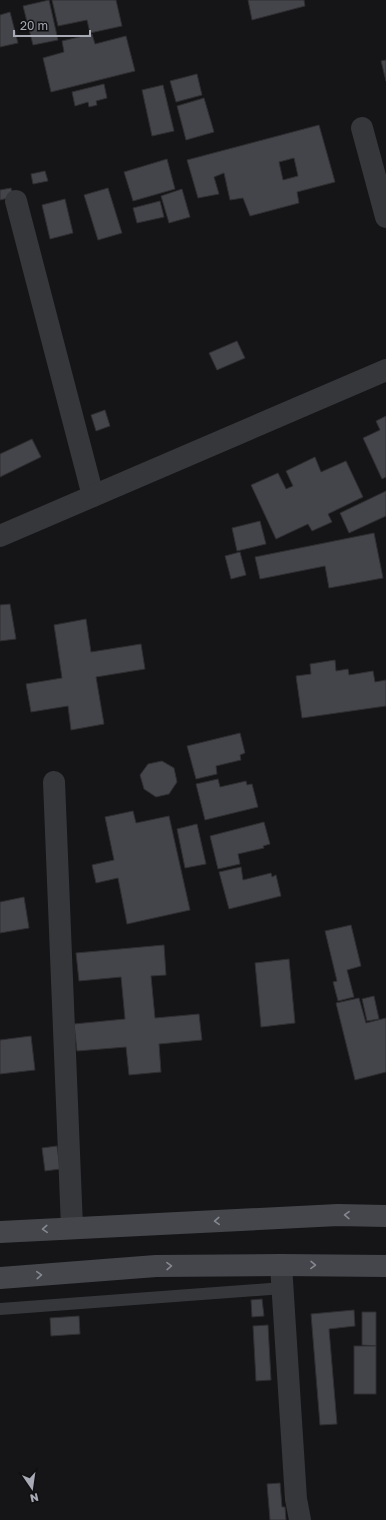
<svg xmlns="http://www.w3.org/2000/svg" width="386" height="1520" viewBox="0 0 386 1520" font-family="'Golos Text',sans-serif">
<rect width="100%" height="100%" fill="#151517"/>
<g fill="#44454a" stroke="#2f2f32" fill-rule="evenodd">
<path d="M49,0l9,40 -25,5 -10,-39z"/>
<path d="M52,0h64l6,26 -32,7 -3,-13 -29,6z"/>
<path d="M248,0h56l1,6 -53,14z"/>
<path d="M10,12l8,31 -18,4v-32z"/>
<path d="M92,34l3,10 31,-8 9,35 -84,21 -8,-34 21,-6 -2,-11z"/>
<path d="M386,60v21l-5,-20z"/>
<path d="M197,74l5,21 -26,7 -6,-21z"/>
<path d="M104,84l3,14 -11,3 1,4 -8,2 -1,-5 -13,4 -3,-14z"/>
<path d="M163,85l11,46 -22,5 -10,-46z"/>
<path d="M204,98l10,34 -28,8 -9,-34z"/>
<path d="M319,125l16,57 -38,10 2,11 -49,13 -7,-18 -13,2 -6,-27 -10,4 5,17 -21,4 -11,-38zM294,158l4,18 -15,4 -4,-18z"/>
<path d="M167,159l8,30 -42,12 -9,-29z"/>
<path d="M45,171l3,10 -15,3 -2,-10z"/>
<path d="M11,188l2,9 -13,3v-10z"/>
<path d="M108,188l14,45 -24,7 -14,-45z"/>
<path d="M182,189l8,28 -21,6 -8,-27z"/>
<path d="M65,199l8,34 -23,6 -8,-34z"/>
<path d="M160,201l4,16 -27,6 -4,-15z"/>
<path d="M237,341l8,17 -28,12 -8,-17z"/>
<path d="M105,410l5,16 -14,5 -5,-16z"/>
<path d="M386,416v61l-4,2 -19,-41 17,-8 -4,-9z"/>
<path d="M32,439l9,18 -41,20v-23z"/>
<path d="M315,457l6,15 25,-11 17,36 -35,17 4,8 -20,9 -4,-7 -32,15 -25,-54 27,-12 8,16 7,-3 -7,-15z"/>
<path d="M386,491v25l-37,17 -9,-20z"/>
<path d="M260,521l6,23 -29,7 -5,-23z"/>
<path d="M374,533l9,45 -54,10 -4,-22 -65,13 -5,-22z"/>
<path d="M240,552l6,23 -15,4 -6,-23z"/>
<path d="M10,604l6,35 -16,2v-36z"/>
<path d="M86,619l5,33 50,-8 4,25 -49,8 8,47 -33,6 -3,-24 -37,6 -5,-28 36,-6 -8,-53z"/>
<path d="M335,660l1,11 12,-2 1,6 24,-4 2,11 11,-2v26l-84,12 -6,-42 15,-2 -1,-10z"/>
<path d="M240,733l5,20 -5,2 1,5 -25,6 1,8 -21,5 -9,-33z"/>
<path d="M162,761l12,7 3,14 -8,12 -13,3 -12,-8 -4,-14 8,-11z"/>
<path d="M218,779l2,8 26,-6 1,4 5,-1 6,23 -53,13 -9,-36z"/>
<path d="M133,811l3,12 33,-7 21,94 -63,14 -9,-46 -22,5 -4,-18 22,-5 -9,-43z"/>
<path d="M264,822l6,22 -7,2 1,2 -26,6 2,10 -22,5 -8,-33z"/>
<path d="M197,824l9,40 -21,4 -8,-39z"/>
<path d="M241,867l2,13 28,-7 1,4 4,-2 5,21 -52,13 -10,-37z"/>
<path d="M24,897l5,31 -29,5v-31z"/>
<path d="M351,925l10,41 -14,4 7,27 -16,4 -5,-19 4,-1 -12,-50z"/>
<path d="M164,945l2,30 -15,1 4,42 44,-4 3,26 -43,4 2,28 -32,3 -3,-28 -49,4 -3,-27 51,-5 -4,-42 -42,4 -3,-28z"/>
<path d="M289,959l6,64 -34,4 -6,-64z"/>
<path d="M374,996l5,23 -12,2 -5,-22z"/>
<path d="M359,998l7,25 20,-5v54l-31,8 -19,-77z"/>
<path d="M31,1036l4,34 -35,4v-34z"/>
<path d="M57,1146l3,23 -15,2 -3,-23z"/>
<path d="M262,1299l2,17 -12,1 -1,-17z"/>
<path d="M354,1310l1,16 -26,3 8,95 -17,1 -9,-111z"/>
<path d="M362,1312h14v34l-14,-1z"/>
<path d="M79,1316l1,18 -29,2 -1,-18z"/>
<path d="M268,1325l3,55 -15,1 -3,-55z"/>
<rect x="354" y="1346" width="22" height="48"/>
<path d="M280,1483l2,24h3l1,13h-16l-3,-36z"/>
</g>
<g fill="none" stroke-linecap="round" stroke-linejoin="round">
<path stroke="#36373b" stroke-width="12" d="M0,1309l283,-21"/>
<g stroke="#36373b" stroke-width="22">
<path d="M362,128l24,89"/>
<path d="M16,201l77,295"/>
<path d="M54,782l18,445"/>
<path d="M281,1265l15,234 4,21"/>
</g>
<path stroke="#36373b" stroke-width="22" d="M0,536l386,-166"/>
<g stroke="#44464b" stroke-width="22">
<path d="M0,1232l338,-17 48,1"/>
<path d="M0,1278l156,-12 125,-1 105,1"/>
</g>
</g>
<defs><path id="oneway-chevron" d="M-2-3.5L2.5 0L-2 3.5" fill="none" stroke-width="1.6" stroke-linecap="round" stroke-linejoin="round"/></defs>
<g stroke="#858891">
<use href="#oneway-chevron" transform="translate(347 1215) rotate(-179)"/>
<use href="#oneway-chevron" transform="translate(217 1221) rotate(177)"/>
<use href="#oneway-chevron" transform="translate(45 1229) rotate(177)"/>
<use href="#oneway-chevron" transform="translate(313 1265) rotate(1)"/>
<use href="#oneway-chevron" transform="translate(169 1266) rotate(-1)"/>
<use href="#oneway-chevron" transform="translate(39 1275) rotate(-4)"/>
</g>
<g transform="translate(32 1488) rotate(167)" stroke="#101012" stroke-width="3" paint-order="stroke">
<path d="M0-3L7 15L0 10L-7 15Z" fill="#a8abb6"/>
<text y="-6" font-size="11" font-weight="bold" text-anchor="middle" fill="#a8abb6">N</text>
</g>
<path d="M14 30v6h76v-6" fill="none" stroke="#a8abb6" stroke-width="2"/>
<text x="20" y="30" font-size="12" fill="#a8abb6" stroke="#101012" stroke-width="3" paint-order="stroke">20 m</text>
</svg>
